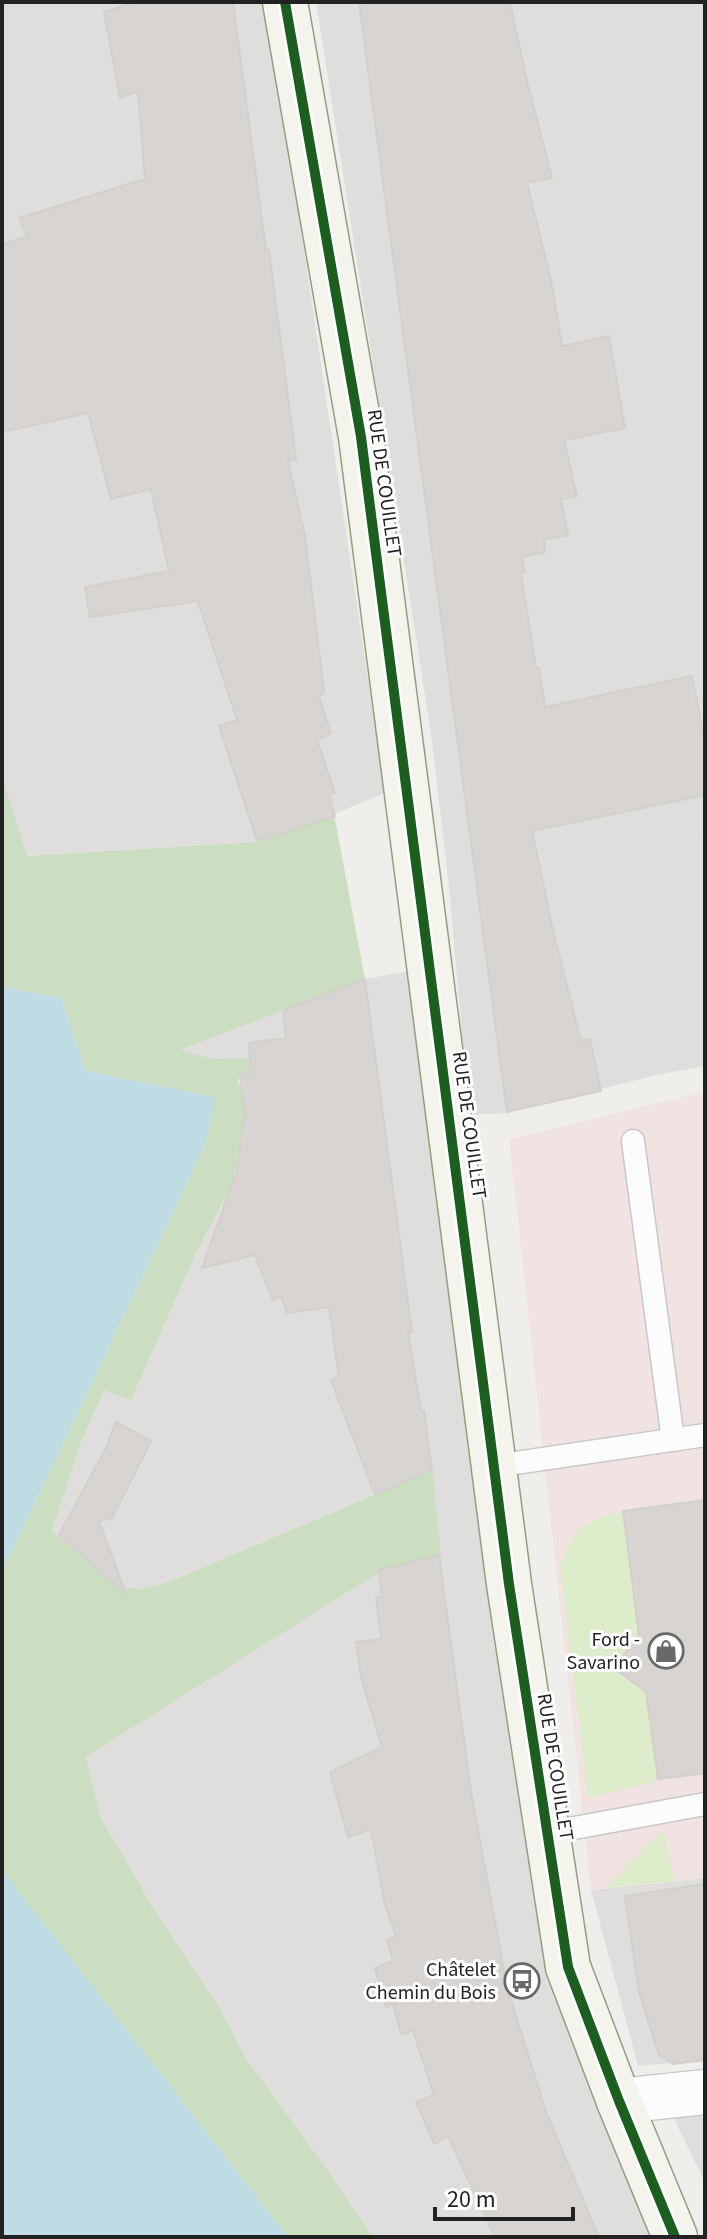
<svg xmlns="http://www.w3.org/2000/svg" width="707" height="2239" viewBox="0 0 707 2239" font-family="'Source Sans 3',sans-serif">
<rect width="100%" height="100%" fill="#f0eeeb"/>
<g fill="#dfdedc">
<path d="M2,2h265l118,791 -51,21 -77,28 -231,14 -24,-79z"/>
<path d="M316,2h389v674l-274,57z"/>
<path d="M705,836v230l-48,9 -151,38 -37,2 -20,-229 26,-2z"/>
<path d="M416,970l102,753 144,514h-289l-49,-72 -78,-107 -27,-51 -65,-98 -53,-91 -15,-61 294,-185 51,-102 -260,111 -31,8 -25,-3 -63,-55 30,-91 22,-51 27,10 63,-142 37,-70 5,-13 6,-30 -3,-69 18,-2 -78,-23 186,-71z"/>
<path d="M705,1878v182l-67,6 -47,-176z"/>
<path d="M705,2116v66l-31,-63z"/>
</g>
<path fill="#f1e3e1" d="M705,1092v786l-114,12 -82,-751z"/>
<path fill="#dededc" d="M705,674v162l-230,48 -26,2 -18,-153z"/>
<g fill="#ddeccb">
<path d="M623,1511l16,124 -24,33 31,25 15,87 -73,18 -28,-233c11,-36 28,-46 63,-54z"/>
<path d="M663,1830l12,51 -69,7z"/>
</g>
<path fill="#cbdec1" d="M2,777l25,79 230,-14 77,-28 31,165 -185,71 32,9 40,-1 6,15 -19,2 -1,9 10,3 -6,57 -11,43 -37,70 -63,143 -27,-10 -22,50 -30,91 63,55 25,3 31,-8 261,-111 9,84 -61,18 -294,185 15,61 53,91 65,98 27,51 78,107 49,72h-85l-286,-366v-299l204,-429 8,-45 -128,-27 -25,-73 -59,-11z"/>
<g fill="#bfdbe3">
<path d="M2,987l59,11 25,73 129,26 -9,46 -204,429z"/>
<path d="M2,1870l286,367h-286z"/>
</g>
<g fill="#d7d4d2" stroke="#d3d0cc" stroke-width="2">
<path d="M136,2h97l33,249 3,-1 27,209 -8,2 17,75 19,156 -5,5 12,36 -14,7 18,53 -6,2 6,21 -78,25 -38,-115 18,-6 -39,-119 -108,16 -5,-30 84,-16 -18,-82 -40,10 -23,-86 -86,19v-188l25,-7 -8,-19 126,-39 -7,-88 -18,7 -16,-86z"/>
<path d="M359,2h151l16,75 26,101 -25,5 24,97 11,66 47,-10 16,92 -61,12 13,56 -16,4 7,35 -24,4 1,13 -23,5 3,15 -4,1 15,95h3l6,39 147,-31 13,65v54l-173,36 21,99 28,111 9,-2 11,52 -94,21z"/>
<path d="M365,979l47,353 -4,1 13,78h3l8,59 -57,25 -44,-115 8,-2 -10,-71 -42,6 -6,-17 -8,4 -18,-45 -53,13 35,-98 8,-57 -5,-38 11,-2 -2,-30 37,-5 -3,-27z"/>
<path d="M116,1422l35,19 -39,77 -13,3 27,73 -67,-59 46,-85z"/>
<path d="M705,1500v273l-47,6 -12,-87 -32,-24 25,-33 -16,-124z"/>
<path d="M439,1555l32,237 36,195 39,125 53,125h-104l-47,-101 -14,8 -18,-42 18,-7 -21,-64 -12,3 -8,-30 -7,3 -11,-39 18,-7 -6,-21 9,-4 -11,-31 -14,-76 -23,8 -18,-65 52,-25 -21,-70 -5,-35 25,-3 -5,-41 6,-2 -3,-26z"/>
<path d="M705,1884v176l-32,4 -14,-9 -20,-63 -14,-96z"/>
</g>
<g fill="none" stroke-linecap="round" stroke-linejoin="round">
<defs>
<g id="service">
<path d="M633,1141l40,299"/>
<path d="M495,1466l210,-31"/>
<path d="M547,1833l158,-29"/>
</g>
<path id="minor" d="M619,2101l86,-9"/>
<path id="secondary" d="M285,2l76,435 148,1147 59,383 51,134 56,136"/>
</defs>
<use href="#service" stroke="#c9c8c7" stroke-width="25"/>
<use href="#minor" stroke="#c9c8c7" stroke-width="47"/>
<use href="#secondary" stroke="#999a82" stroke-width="47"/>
<use href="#service" stroke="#fdfcfc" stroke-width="22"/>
<use href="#minor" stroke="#fdfcfc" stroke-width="44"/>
<use href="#secondary" stroke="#f4f4ed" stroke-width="44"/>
<defs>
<path id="cycleway" d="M285,2l76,435 148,1147 59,383 51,134 56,136"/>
</defs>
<use href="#cycleway" stroke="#fff" stroke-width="15"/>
<use href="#cycleway" stroke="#1b5e20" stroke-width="10"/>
</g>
<defs>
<symbol id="shop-ring" viewBox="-11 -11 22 22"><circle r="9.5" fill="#fff" stroke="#6a6968" stroke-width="1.5"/><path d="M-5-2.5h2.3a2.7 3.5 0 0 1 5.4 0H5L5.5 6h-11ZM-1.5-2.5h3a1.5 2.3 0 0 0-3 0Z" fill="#6a6968"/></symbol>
<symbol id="bus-ring" viewBox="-11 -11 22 22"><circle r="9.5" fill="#fff" stroke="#6a6968" stroke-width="1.5"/><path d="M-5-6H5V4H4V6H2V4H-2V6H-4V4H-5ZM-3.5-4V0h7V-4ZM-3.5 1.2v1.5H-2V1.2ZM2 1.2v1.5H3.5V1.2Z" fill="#6a6968"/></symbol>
</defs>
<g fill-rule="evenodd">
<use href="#shop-ring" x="646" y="1631" width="40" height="40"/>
<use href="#bus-ring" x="502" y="1961" width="40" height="40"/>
</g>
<g text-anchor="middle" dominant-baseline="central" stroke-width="6" stroke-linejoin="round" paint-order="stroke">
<g font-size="20" fill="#222" stroke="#fff">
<text transform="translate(384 483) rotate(82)">RUE DE COUILLET</text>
<text transform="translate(469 1125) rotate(82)">RUE DE COUILLET</text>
<text transform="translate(555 1767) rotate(81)">RUE DE COUILLET</text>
</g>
<g font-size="20" fill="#222" stroke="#fff" text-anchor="end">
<text x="640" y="1640">Ford -<tspan x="640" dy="23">Savarino</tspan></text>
<text x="496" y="1970">Châtelet<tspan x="496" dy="23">Chemin du Bois</tspan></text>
</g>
</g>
<rect width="707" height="2239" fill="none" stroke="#222222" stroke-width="8"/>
<path d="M435 2207v12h138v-12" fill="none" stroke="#222222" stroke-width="4"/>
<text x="447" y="2207" font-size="24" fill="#222222" stroke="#ffffff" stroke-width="6" paint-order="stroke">20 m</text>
</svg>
